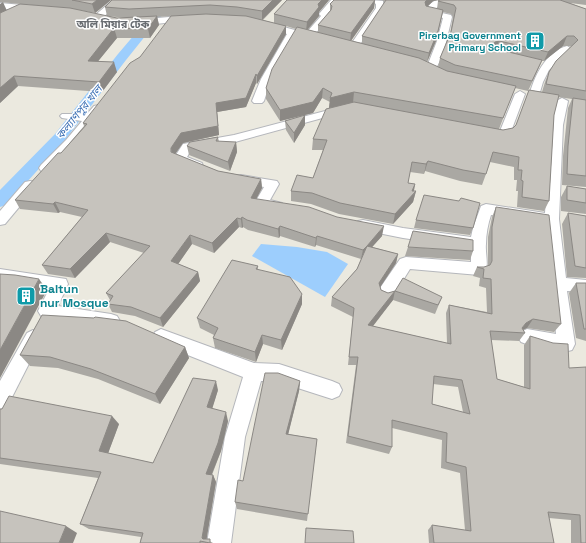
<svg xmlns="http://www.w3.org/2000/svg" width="586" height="543" viewBox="0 0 586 543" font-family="'Space Grotesk','Noto Sans Bengali',sans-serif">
<rect width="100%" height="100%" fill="#ebe9df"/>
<path fill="#9dcefd" d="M261,244l36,3 30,5 21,12 -23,33 -73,-41z"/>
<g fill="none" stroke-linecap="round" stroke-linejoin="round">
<path fill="#9dcefd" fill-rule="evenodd" d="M164,0h10l-48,60 -61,80 -59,65 -6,2v-17l55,-56 63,-80z"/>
<defs>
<g id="minor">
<path d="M113,0h9l-23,21h-6l-1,-2 1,-2z"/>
<path d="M331,0h8l-11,13 2,3 -1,2 -15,17 5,3 -2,2 -3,1 -19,-5 -24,43 -7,22 -2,2h-8l-2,-2 9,-22 26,-45 -25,-7 -1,-2 1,-2 3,-1 41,11 15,-17 -2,-2z"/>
<path d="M369,0l14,1 1,7 -27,41h-6l-2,-2 27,-39v-4z"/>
<path d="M436,0h10l-13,11 18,4 1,2c-3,11 -10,52 -21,55l-5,-3 11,-28 6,-23 -18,-4 -1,-2 4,-7z"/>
<path d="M0,3l34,3 4,3 -4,3 -34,-3z"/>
<path d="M191,15l4,3 -1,2 -58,6 -4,-3 4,-3z"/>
<path d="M567,46l5,3 -23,21 -6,12 -5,17h-8l-1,-2c4,-19 17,-46 38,-51z"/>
<path d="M520,91l5,3 -16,43 -10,2 -14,-3 -2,-3 2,-3 4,-1 11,2 15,-37z"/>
<path d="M562,98l6,3 -5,24 -4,94 7,59 20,2v12l-19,-1 8,53 -3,6c-11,4 -39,-3 -51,-8l-3,-5 3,-5 6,-3 29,5 -11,-111 -54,-8c-3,9 -5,19 -5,29 -1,9 3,21 -1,29l-6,2 -69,-6 -18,29 -6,2 -6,-2 -2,-5 2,-5 20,-29 6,-2 65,5v-14l-68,-10 -45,-9 -2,-4 2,-4 5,-1 40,8 68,9 2,-9 8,-22 5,-2 59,9 6,-88 5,-24z"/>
<path d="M98,105l4,1 2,2 -30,38 -23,25h-10l-2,-3 2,-3 25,-25 16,-19 -20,-3 -2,-2 2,-2h25l7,-8z"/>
<path d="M344,106l4,1 2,2 -2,2 -113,31 -44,8 -4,7 15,6 1,3 -1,3c-9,2 -23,-4 -28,-11l9,-14 51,-9z"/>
<path d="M241,175l36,6 2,3 -9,16 12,3 2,3 -2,3 -5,2 -21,-4 -2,-3 10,-17 -28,-5 -2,-3 2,-3z"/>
<path d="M30,181l5,1 2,3 -2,3 -30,36 -5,1v-14l25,-29z"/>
<path d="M0,269l66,10 2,5 -10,22 53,8 6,2 3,5 -3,5 -6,2 -70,-12 -3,-5 11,-22 -49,-8z"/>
<path d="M161,329l93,34 25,1 53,17 7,3 3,6 -3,6 -7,3 -53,-17 -18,-1 -16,56 -14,106h-24l18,-106 18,-60 -88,-35 -3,-5 3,-5z"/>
<path d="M33,330l6,3 3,5 -35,69 -7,2v-28l27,-48z"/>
</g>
</defs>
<use href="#minor" stroke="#b5b7bc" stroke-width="2"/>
<use href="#minor" fill="#fff" fill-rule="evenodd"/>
</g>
<g fill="#aaa8a3" fill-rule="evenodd">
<path d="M0,0h111l-16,13 -22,-4 -73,-7z"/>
<path d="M112,0h170l-19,20 11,3v-9l13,-14h42l-10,12v4l-11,14 10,2v-7l12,-14v-7l45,-4 -1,8 -23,33 11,2v-7l23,-34 -3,-2h57l-6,1 -6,6 10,2 1,-8 2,-1h146v5l-16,-2 16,6v178l-24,-2 1,-29 5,-48 4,-9 -14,-2 -4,18 -5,86 -5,10 -27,-4 1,-16h-2l1,-11h-3v-13l-24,-5 -4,12 -4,11 -22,-4 -35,-10 -1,3 -14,-2 -2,11 7,1 -1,7h2l-3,11 -20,22 -54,-10 -28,-10 -20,-3v-10l22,-13 10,-28h-11l1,-11 16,-31 1,-6 -8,-4 -9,15 -33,8 -14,-22v-11l30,-59 -10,-3v8l-29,50 -1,-1 -10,24 -29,5 2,23 -36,8 -8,11 43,17 43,8 1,9 -6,11 126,37 -10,11 26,7 -2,9 -16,24 1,3 7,3 7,-2 47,6 -7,17 -42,-14 -21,26 75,17 -1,-30 3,-8 38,7 -1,-24 -7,-2 1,-8 -7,-2 4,-9h7l4,-1v-29l4,-20 4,-10 65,117 -7,8 -27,-4 -4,2 2,3 -6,8 -28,-1 6,39 27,8v-42l6,-9 39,32 17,175h-15v-23l-22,-2 5,25h-125l-1,-13 4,-5 33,5 -5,-57 -19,-5 1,-28 -50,-12v19l-3,7 -43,-11 10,-78h-8l5,-48 -22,-11 1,-9 25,-28 4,-10 -45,-14 -1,2 -35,-11 -1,2 -31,-8 -5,-3 -1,1 -3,-1 -25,26 -22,-9 -14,20 20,8 2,9 -37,46 -28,-11 -23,-4 -4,-8 2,-4 -4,-7 38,-40 -34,-11 -35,36 -27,-4 -6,-9 40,-48 -22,-5 -2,1 -38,-4 -5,-9 46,-47 23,-27 -1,-3 57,-66 49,-42 -32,2 2,8 -9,13h-33l-19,23 19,11 -15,20 -84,-6 -18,17 7,-93 110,8h10l-20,-2 -2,-9zM443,12l8,2 2,3 -3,17 -10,24 -2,9 -11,-5 9,-21zM563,46h8l-22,26 -4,10 -3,10 -13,-2 -13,36 -3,2 -10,2 -4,-1 16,-41 13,3 14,-30h2zM433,384l25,3 5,25 -31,-8z"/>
<path d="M305,115v10l-11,18 -8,-13 -1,-9z"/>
<path d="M218,137l1,5h17l1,10 -7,19 -41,-16 -2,-9z"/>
<path d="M567,186l19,3v25l-25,-3v-14z"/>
<path d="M459,201l14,27 -3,7 -56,-7 2,-8z"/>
<path d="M568,213l18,3v62l-19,-1 -5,-53z"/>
<path d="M408,247l65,4 -3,9 -65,-4z"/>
<path d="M258,266v4l44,34 -20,46 -19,-6 -7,18 -41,-14 -2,-10 1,-3 -14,-7 -3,-10z"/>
<path d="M576,283h10v58l-10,-3 -7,-45z"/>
<path d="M185,347l4,11 -29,46 -62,-25 -40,-11 -28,-2 -10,-11z"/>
<path d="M300,381l-1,10 -11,43 29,5 -10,82 -70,-12 -2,-7 8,-21z"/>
<path d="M218,390l-6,18 16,13 -7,30 -9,24h1l3,7 -10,57 7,4h-73l1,-6 -52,-8 -9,-5 18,-46 -98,-14v-55l119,15 -11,29 45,10z"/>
</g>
<g fill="#8b8884">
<path d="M97,0h14l-16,13 -3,-9z"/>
<path d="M273,0h9l-20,20v-9z"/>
<path d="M322,0h7l-10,12v4l-13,15 1,-9 11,-18z"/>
<path d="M375,0l-1,8 -24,34 1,-9z"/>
<path d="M427,0h12l-6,1 -10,10 2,-9z"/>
<path d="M3,2l4,9 -7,4v-11z"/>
<path d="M443,10l-7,31 -9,21 2,-9z"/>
<path d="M157,16l2,9 -9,13 -2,-9z"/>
<path d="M286,26v8l-29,50v-8z"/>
<path d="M114,28l3,10 -26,32 -3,-9z"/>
<path d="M567,36l-4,10 -19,15 4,-9z"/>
<path d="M499,41l-3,10 -3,-6 2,-3z"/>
<path d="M114,62l3,10 -15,20 -3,-10z"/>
<path d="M256,74v9l-10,24 -29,5 2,23 -36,8 -10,14 -2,-9 10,-15 35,-30z"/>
<path d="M14,76l4,10 -18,17v-15z"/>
<path d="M323,88l-1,10 -9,15 -33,8v-11z"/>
<path d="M354,92l-1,11 -24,5 1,-10z"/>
<path d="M305,115v10l-11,18v-10z"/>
<path d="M236,142l1,10 -7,19 -2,-9z"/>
<path d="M428,161l-3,10 -1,3 2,-10z"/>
<path d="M261,179l1,9 -10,19 -1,-9z"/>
<path d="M415,184l-2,11 3,-4 -3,11 -20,22 2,-10 17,-23z"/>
<path d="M55,202l5,10 -2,1 -5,-9z"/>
<path d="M242,217l1,10 -1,1 -1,-9z"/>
<path d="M237,218l2,9 -25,26 -2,-10z"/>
<path d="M280,226v10l-1,2 -1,-9z"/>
<path d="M384,226l-2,10 -17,19 2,-9z"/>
<path d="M106,233l4,9 -35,36 -5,-9z"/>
<path d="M190,235l2,9 -18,26 -3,-9z"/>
<path d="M317,236l-1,9 -1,2 1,-9z"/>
<path d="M367,246l-6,13 2,-9z"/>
<path d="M398,254l-2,9 -19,29 2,-9z"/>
<path d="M198,272l2,9 -37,46 -3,-9z"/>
<path d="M39,279l8,11 -47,88v-28z"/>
<path d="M395,291l-2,9 -26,34 1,-9z"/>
<path d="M302,294v10l-20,46 -1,-10z"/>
<path d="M533,319l-6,9 -7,3 6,-8z"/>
<path d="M262,335l1,9 -7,18 -1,-10z"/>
<path d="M185,347l4,11 -29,46 -5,-10z"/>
<path d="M216,381l2,9 -8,26 -3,-9z"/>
<path d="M300,381l-1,10 -13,52v-9z"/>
<path d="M226,412l2,9 -7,30 -12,30 -3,-7z"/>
<path d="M112,416l7,8 -13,35 -7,-8z"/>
<path d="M213,475l3,7 -10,61 -4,-5z"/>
<path d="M66,526l11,7 -4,10h-14z"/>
</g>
<g fill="#c6c3bd" stroke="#8b8884" fill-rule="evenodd">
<path d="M72,0h25l-5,4z"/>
<path d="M112,0h161l-11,11 -25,-4 -27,-2 -81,4 -24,-2z"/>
<path d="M287,0h35l-4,4 1,3 -12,15 -33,-8z"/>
<path d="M334,0h41l-24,33 -33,-8 13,-15 1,-4 -2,-2z"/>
<path d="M386,0h41l-2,2 1,4 17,4 -5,21 -9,22 -67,-17z"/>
<path d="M440,0h120l26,9v82l-40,-7 3,-12 7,-11 22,-21 -4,-4h-7l-19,16 -49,-11 -4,1 -2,3 3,4 46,11 -10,21 -77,-16 -15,-7 11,-26 5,-24 -2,-3 -16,-4z"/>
<path d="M20,4l50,4 47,10 40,-2 -9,13 -34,-1 -26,33 26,1 -15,20 -85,-6 -14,12v-75z"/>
<path d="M206,14l40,2 40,10 -29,50 -1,-2 -10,24 -30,5 2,23 -37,7 -10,15v4l47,19 43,8 -10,19 58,9 28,10 47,9 -17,20 31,8 -19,29 2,7 7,3 7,-2 8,-13 39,19 -4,8 -43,-14 -27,34 83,19 -2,-39 43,9 -1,-35 -8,-1 1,-9 -7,-2h7l6,-2 2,-4v-34l4,-20 53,8 12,109 -28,-5 -7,4 -4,5 3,5 -35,-2 7,48 33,10v-53l23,7 15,1 1,24 17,-1v176h-5l-1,-28 -32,-3 6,31h-120l-2,-18 39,6 -5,-64 -20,-5 1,-29 -55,-13v27l-44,-11 10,-79h-9l5,-49 -22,-11 25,-28 10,-23 -4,4 -46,-14 -1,2 -36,-12 -2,3 -31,-9 -5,-3 -1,2 -4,-1 -25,25 -22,-8 -19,26 27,11 -38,46 -29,-11 -23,-3 5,-8 -7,-3 44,-47 -44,-13 -36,36 -28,-4 46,-55 -33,-8 -2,2 -38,-4 43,-47h3l26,-29 -4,-1 47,-60 10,-6 31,-41zM434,376l28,4 8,34 -38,-10z"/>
<path d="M297,27l122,31 28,13 69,15 -13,32 -149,-26 -24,6 2,-5 -9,-5 -10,14 -33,8 -14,-22 6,-19z"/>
<path d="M529,90l30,5 -5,20 -5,86 -27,-4 1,-16 -2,-1 1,-10h-4l1,-13 -26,-5 -7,22 -23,-4 -35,-9 -2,3 -14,-2 -4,21 7,1 -3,7h4l-21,23 -55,-11 -28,-10 -21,-2 6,-16 16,3 14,-38 -14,-1 13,-30 28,-7 149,28 10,-2 3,-3z"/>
<path d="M573,98l13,2v76l-19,-2 1,-28z"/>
<path d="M305,115l-11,18 -9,-12z"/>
<path d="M218,137l-2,4 20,1 -8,20 -41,-16 3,-4z"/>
<path d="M567,186l19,3v14l-19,-3z"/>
<path d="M424,195l35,6 2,-3 19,5 -7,25 -57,-8z"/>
<path d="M568,213l18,3v52l-11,-2z"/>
<path d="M413,231l60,9v11l-65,-4z"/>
<path d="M232,260l26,6 -2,3 34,8 12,17 -21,46 -19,-5 -7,17 -42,-14 5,-10 -21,-10z"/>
<path d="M0,274l15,1 24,4 -39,71z"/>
<path d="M576,283h10v46h-2z"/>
<path d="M42,315l52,3 1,-1 31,4 59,26 -30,47 -64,-25 -41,-12 -30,-2z"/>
<path d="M265,373h13l22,8 -14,53 31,5 -9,75 -73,-12 3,-22 5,1z"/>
<path d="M193,378l23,3 -9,26 19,5 -8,31 -12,31 7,1 -11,63 1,1h7v4l-10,-2v2h-60l3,-10 -63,-9 21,-52 -101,-14v-49h2l7,-13 103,20 -13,35 54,12z"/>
<path d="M0,511l66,15 -7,17h-59z"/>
<path d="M306,528l47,3 1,12h-49z"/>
</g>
<defs>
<symbol id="building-square" viewBox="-11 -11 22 22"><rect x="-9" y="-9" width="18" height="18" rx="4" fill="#0f9aa8" stroke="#fff"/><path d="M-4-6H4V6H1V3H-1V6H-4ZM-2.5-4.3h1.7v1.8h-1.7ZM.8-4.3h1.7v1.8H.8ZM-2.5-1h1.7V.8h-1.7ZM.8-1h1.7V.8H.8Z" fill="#fff"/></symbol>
</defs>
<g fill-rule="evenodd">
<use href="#building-square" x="524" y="30" width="22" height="22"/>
<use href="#building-square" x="15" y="285" width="22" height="22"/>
</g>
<g text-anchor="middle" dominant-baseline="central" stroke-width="3" stroke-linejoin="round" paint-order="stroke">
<g font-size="10" font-weight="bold" fill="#0d838f" stroke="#fff" text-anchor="end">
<text x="521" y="35">Pirerbag Government<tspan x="521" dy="12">Primary School</tspan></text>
</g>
<g font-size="11" font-weight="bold" fill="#696d72" stroke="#fff">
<text x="113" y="24">অলি মিয়ার টেক</text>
</g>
<g font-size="11" font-style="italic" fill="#4073b6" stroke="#fff">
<text transform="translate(79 112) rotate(-51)">কল্যাণপুর খাল</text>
</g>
<g font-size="12" font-weight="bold" fill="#0d838f" stroke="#fff" text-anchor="start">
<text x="40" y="289">Baitun<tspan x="40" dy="14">nur Mosque</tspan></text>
</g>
</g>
</svg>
